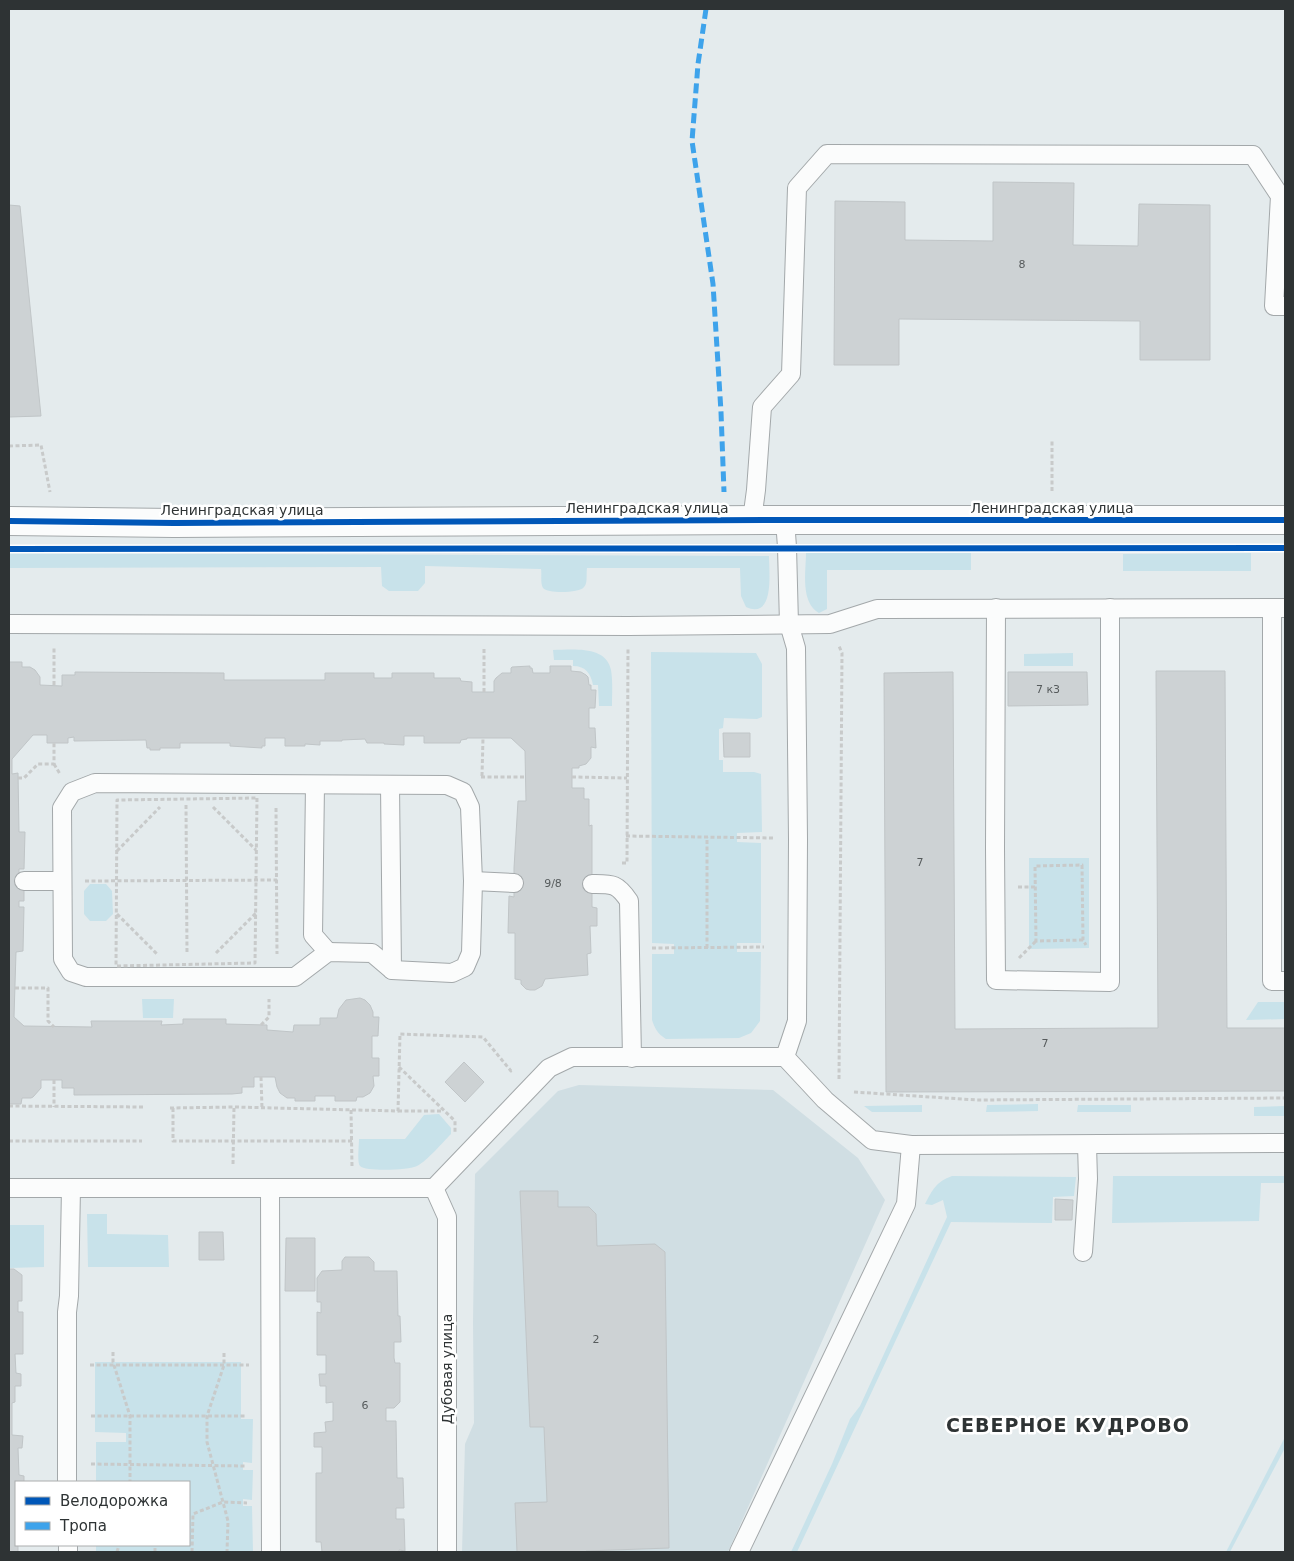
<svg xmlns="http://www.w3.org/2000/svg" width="1294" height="1561" viewBox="0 0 1294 1561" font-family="'DejaVu Sans',sans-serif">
<rect width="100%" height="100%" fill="#e4ebed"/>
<path fill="#d0dee3" d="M579,1085l194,5 85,68 27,42 -157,352h-266l3,-108 9,-21 -1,-100 2,-149 83,-83z"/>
<g fill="#c8e2ea">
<path d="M9,553l760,3c0,16 6,64 -23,51l-5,-11 -1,-28h-153c-1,6 1,15 -3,19 -4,6 -36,7 -41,1 -3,-5 -1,-14 -2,-19l-116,-3v17l-7,8h-29l-7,-5 -1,-19 -372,1z"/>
<path d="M806,553h165v17h-144v39l-8,4c-19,-11 -13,-42 -13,-60z"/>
<path d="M1251,553v18h-128v-17z"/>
<path d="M553,650c19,0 53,-5 58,20 2,12 1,25 1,36h-13l-1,-21h-5c-2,-11 -7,-19 -20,-19v-6h-19z"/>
<path d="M651,652l105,1 6,11v53l-5,2 -33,-1 -1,10 -4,1v31h4v12h31l7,2 1,58 -25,1v9l24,1v100h-24v9h24l-1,69 -9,12 -12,5 -73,1c-8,-5 -11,-10 -14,-19v-66h22v-10l-22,-1z"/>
<path d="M1073,653v13h-49v-12z"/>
<path d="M1029,858h60v90l-60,1z"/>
<path d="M90,884h16l6,7 1,23 -7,7h-16l-6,-7v-23z"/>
<path d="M142,999h32l-1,19h-30z"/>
<path d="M1258,1002h27v17l-39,1z"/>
<path d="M1038,1104v7l-52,1 1,-7z"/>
<path d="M922,1105v7h-50l-8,-6z"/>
<path d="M1078,1105h53v7h-54z"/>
<path d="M1285,1106v10h-31v-9z"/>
<path d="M439,1114l12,14v6c-8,8 -24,27 -34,32 -7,4 -51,6 -57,0 -3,-4 -1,-21 -1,-27h46l19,-24z"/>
<path d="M952,1176l124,1 -2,19 -21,1 -1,26 -101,-1 -154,330h-6l41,-88 18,-45 10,-13 87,-189 -4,-17 -11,5 -7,-1c8,-15 11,-22 27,-28z"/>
<path d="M1113,1176h172v7h-24l-2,38 -147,2z"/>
<path d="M87,1214h20v20l61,1 1,32h-81z"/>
<path d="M9,1225h35v42l-35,1z"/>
<path d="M95,1362h146v57h12l-1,44 -9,-1v8h10l-1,30 -9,-1v7h9l1,46h-157v-7h93v-63h-93v-40h30v-9l-31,-1z"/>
<path d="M1285,1437v11l-55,104h-4z"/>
</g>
<g fill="#cdd2d4" stroke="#c0c5c7">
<path d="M993,182l81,1 -1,62 65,1 1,-42 71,1v155h-70v-39l-241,-2v46h-65l1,-164 70,1v38l88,1z"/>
<path d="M9,205l11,1 21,210 -32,1z"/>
<path d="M9,662h13v5h8l5,3 5,7v8l22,1v-11h13v-3l149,1v7h101v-7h49v5h18v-5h42v5h26l1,3 11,1v10h22v-11l2,-3 6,-5h9v-5l1,-1 18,-1v2h2l1,5h17v-7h21v5l10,1 5,3 2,2 1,8h2v5h5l-1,18h-6v20h6l1,20 -5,-1v11l-5,6 -7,2v2h-7v20h12v11h5v27l3,-1v82l5,1v18h-7l1,27 -4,1 1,21 -43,4 -3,7 -7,4h-5l-4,-1 -5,-5v-4l-6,-1v-46h-7l1,-37 5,1v-29l4,-67h8l-1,-50 -14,-13h-44v1l-6,1 -1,3h-36v-7h-20v9l-20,-1v-1h-17l-2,-4 -23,1v1h-22v4l-15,-1v2h-20v-8h-20v8h-3v2l-32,-2v-3h-50v5h-20v2h-10v-2h-3l-1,-8 -72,1v-4l-6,1v5h-21v-8h-14l-21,24v15l6,-1 1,59h6l-1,37h-5v10h5v22h-5v6h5l-1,44 -7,1 -2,65 10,9 68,1 -1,-6h71l-1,4 22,-1v-5h43v5l41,1v5l26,2 1,-7h26v-7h17l2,-9 7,-9 14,-2 5,2 5,5 3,7v5h6l-1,19h-6v22h7v18h-6l1,10 -4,7 -7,4h-6l-1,4h-21v-5h-20v5h-20v-3h-8l-7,-5 -3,-6 -2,-10h-21v10h-12v6l-10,1 -158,1v-7h-12v-8h-21v8l-8,9 -2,1h-9l-1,6h-12z"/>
<path d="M1156,671h69l2,357h58v63l-399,1 -2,-419 69,-1 2,357 177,-1h26z"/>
<path d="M1008,672h79l1,33 -80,1z"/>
<path d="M723,733h27v24h-26z"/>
<path d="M464,1062l20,20 -19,20 -20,-20z"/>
<path d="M520,1191h38v16h31l7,7 1,32 58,-2 10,8 4,296 -83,3 1,1h-70l-2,-49 32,-1 -3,-75h-14z"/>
<path d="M1055,1199l18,1 -1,20h-17z"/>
<path d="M199,1232h24l1,28h-25z"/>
<path d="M286,1238h29v53h-30z"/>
<path d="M345,1257h24l5,5v9h23l1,45h2l1,26h-7v16l1,5h5v39l-6,6h-8v13h10l1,57h6l1,30h-8v11h8l1,32 -6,-1v2h-77l-1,-10h-5v-69h6v-26h-8v-14l12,-1 -1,-10 8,-1v-19l-7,1v-17h-6l-1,-12h7v-19h-9v-43l4,1v-11h-4v-24l5,-7 20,-1v-9z"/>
<path d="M9,1269h5l8,6v26h-4v11h5v42h-8l1,19 5,1v12h-6v16l-3,1v32l11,1 -1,12h-4l1,27 5,1v6h-8v63h2v7h-9z"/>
</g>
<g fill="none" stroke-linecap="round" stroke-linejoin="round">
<defs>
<g id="lane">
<path d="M752,520l4,-30 6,-83 29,-33 6,-186 30,-34 426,1 27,41 -6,110h11"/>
<path d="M785,520l2,27 2,77 7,24 2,191 -1,182 -12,36 40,43 47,40 39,5 374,-2"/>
<path d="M996,608l-1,240 1,132 114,2v-374"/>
<path d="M1272,608v373h13"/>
<path d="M9,624l619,2 202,-2 47,-15 408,-1"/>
<path d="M95,783l352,2 16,7 7,15 3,74 -2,72 -6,14 -13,6 -60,-3 -20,-17 -44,-1 -33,25h-209l-15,-5 -8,-13 -1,-151 10,-16z"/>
<path d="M315,785l-2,150 15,17"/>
<path d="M390,785l2,185"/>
<path d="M24,881h38"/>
<path d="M473,881l41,2"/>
<path d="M592,884c20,0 25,-1 37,17l3,157"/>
<path d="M9,1188h425l115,-120 23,-11h213"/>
<path d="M270,1188l1,364"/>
<path d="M434,1188l13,29v335"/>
<path d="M1083,1252l5,-73 -1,-34"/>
<path d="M67,1482v-170l2,-16 2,-108"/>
<path d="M68,1545v7"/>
<path d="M739,1552l167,-348 5,-59"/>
</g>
<path id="secondary" d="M9,521l165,2 611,-3h500"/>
</defs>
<use href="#lane" stroke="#a3a8aa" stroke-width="20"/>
<use href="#secondary" stroke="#a3a8aa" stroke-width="30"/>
<g stroke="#c8caca" stroke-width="3" stroke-dasharray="4 2.5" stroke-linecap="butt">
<path d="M9,446l32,-1 9,47"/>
<path d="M1052,491v-52"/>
<path d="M54,685v-38"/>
<path d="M484,692v-45"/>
<path d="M54,764l6,10"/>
<path d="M482,776l1,-38"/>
<path d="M481,777h44"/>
<path d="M572,777l55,1"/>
<path d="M18,778h6l14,-14h16v-21"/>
<path d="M257,798l-2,165 -139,3 1,-166z"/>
<path d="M186,805l1,149"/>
<path d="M213,807l43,43"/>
<path d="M276,808l1,146"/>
<path d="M626,836l149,2"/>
<path d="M117,851l43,-44"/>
<path d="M622,863h5l1,-214"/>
<path d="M85,881l192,-1"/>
<path d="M1018,887h17"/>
<path d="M117,914l40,40"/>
<path d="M1083,940l-47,1 -1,-75 47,-1 1,75 3,5"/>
<path d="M652,948l112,-1"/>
<path d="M707,948v-111"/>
<path d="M216,953l40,-40"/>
<path d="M1019,958l17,-17"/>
<path d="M15,988h33v33l6,6"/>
<path d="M261,1025l8,-8v-18"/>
<path d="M399,1067l56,54v11"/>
<path d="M261,1077l1,31"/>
<path d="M839,1079l3,-426 -3,-7"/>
<path d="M54,1080v27"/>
<path d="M854,1092l123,8 308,-2"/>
<path d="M9,1106l136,1"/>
<path d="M170,1108l64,-1 164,4 2,-77 83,3 28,34 2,-1"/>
<path d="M173,1108v33h179"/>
<path d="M351,1110l1,56"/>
<path d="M398,1111h45"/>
<path d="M9,1141h133"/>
<path d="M233,1164l1,-57"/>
<path d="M113,1352v10l17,54v66"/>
<path d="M224,1353v12l-17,51v26l21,79 -1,31"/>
<path d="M90,1365h159"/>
<path d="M91,1416h156"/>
<path d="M91,1464l156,2"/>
<path d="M117,1552l2,-7"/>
<path d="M155,1552v-7"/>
<path d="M192,1552l1,-38 30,-12 24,1"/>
</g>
<use href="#lane" stroke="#fbfcfc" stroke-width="18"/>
<use href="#secondary" stroke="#fbfcfc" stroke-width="28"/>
<path stroke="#3ea3eb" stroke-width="5" stroke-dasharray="10 5" stroke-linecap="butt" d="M706,9l-8,55 -6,77 21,143 8,128 3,80"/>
<defs>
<g id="cycleway">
<path d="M9,521l165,2 611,-3h500"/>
<path d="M9,549l1276,-1"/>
</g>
</defs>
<use href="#cycleway" stroke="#fff" stroke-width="9"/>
<use href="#cycleway" stroke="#0057b8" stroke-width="6"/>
</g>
<g text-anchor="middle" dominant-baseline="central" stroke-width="5" stroke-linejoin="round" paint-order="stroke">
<g font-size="11" fill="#565b5c">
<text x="1022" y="264">8</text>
<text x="1048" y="689">7 к3</text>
<text x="920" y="862">7</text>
<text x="553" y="883">9/8</text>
<text x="1045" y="1043">7</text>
<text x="596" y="1339">2</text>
<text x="365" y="1405">6</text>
</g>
<g font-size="14" fill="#2e3334" stroke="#fff">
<text x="647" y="508">Ленинградская улица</text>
<text x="1052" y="508">Ленинградская улица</text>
<text x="242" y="510">Ленинградская улица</text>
<text transform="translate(447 1369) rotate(-90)">Дубовая улица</text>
</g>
<g font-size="19" font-weight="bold" letter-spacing="1" fill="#2e3334" stroke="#fff">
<text x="1068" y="1425">СЕВЕРНОЕ КУДРОВО</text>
</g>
</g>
<rect width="1294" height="1561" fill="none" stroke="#2e3334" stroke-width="20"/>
<rect x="15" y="1481" width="175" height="65" fill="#ffffff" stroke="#abadae"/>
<rect x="25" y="1497" width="25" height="8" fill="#0057b8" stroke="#abadae"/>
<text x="60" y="1506" font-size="15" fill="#2e3334">Велодорожка</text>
<rect x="25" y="1522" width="25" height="8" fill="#3ea3eb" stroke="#abadae"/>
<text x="60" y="1531" font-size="15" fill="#2e3334">Тропа</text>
</svg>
